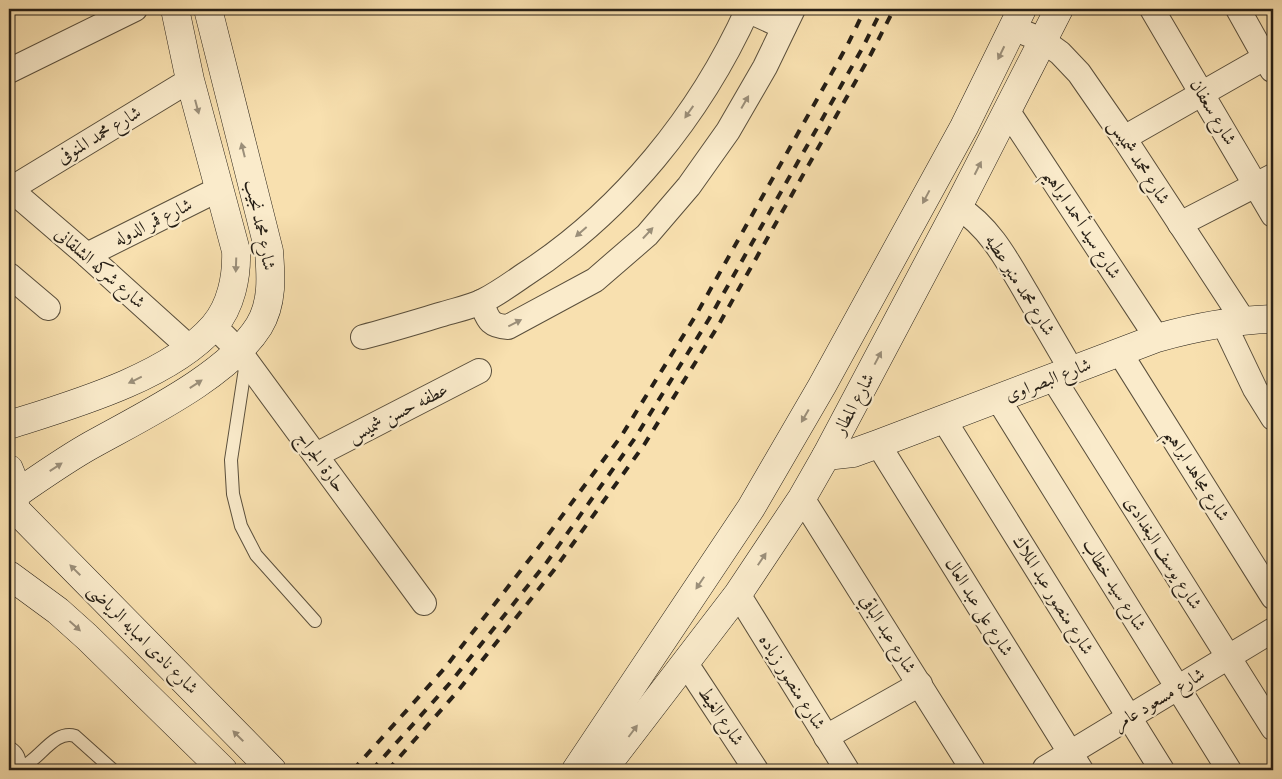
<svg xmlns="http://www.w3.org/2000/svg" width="1282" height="779" viewBox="0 0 1282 779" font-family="'IM FELL French Canon',Amiri,serif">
<rect width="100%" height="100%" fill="#f8e0af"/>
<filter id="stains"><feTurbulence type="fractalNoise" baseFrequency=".004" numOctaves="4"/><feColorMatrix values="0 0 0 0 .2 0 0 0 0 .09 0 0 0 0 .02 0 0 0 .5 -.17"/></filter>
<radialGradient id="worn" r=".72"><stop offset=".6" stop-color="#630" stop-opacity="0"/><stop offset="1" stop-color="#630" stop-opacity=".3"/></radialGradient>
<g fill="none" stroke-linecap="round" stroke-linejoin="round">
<defs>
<g id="lane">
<path d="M246,362l-15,98 2,34 8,32 15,29 59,66"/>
<path d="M9,747c9,5 12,13 10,23"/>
<path d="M20,768c19,-7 34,-39 55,-32l38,34"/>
</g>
<g id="street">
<path d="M1152,9l121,206"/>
<path d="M1238,9l34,61"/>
<path d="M747,10l37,17"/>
<path d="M1013,28l29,12 18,13 19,20 45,65 119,182"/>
<path d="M9,71l126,-62"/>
<path d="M1007,110l150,228"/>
<path d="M1124,138l149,-85"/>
<path d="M10,189l77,66 103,93"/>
<path d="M9,190l181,-110"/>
<path d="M958,207c33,21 50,55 69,87 15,26 30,51 45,77"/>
<path d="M1180,224l93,-48"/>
<path d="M87,255l132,-66"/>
<path d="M9,275l39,33"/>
<path d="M481,302c7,16 7,24 27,25l87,-47 52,-45 42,-49 39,-55 37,-64 28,-58"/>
<path d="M1223,322l32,67 18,29"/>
<path d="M214,326l25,25 185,252"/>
<path d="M363,337c27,-7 53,-15 80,-23 13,-4 28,-7 40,-13 14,-7 28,-17 41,-26 98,-63 176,-160 224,-266"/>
<path d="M1120,353l153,244"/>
<path d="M1053,378l220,350"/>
<path d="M998,399l231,371"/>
<path d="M944,420l218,350"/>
<path d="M878,444l203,326"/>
<path d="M316,455l163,-84"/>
<path d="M802,498l171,272"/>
<path d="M738,594l109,176"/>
<path d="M685,662l71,108"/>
<path d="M826,737l94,-53"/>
<path d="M1045,768l228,-138"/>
</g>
<g id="secondary">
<path d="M9,425c63,-20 161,-48 205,-99 17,-20 23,-49 22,-75l-46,-171 -15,-71"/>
<path d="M826,456l27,-3 25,-9 279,-106c39,-11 76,-18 116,-19"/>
<path d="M9,469c6,13 8,28 4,42"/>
<path d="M16,494c23,-16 46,-32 70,-46 53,-30 141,-71 173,-122 14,-23 12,-50 10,-75l-61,-242"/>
<path d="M14,508l258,262"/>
<path d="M9,575l49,36 29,26 136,133"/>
<path d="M576,770l175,-262 71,-122 142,-259 58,-118"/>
<path d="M603,770l135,-176 64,-96 24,-42 132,-249 101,-198"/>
</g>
</defs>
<use href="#lane" stroke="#5a4f3c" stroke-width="14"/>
<use href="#street" stroke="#5a4f3c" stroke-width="26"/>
<use href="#secondary" stroke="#261f16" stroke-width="29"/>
<use href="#lane" stroke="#faebcb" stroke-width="12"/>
<use href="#street" stroke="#faebcb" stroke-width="24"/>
<use href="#secondary" stroke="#faebcb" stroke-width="28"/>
<g stroke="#261f16" stroke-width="4" stroke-dasharray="9 9" stroke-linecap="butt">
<path d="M353,770l91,-101 92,-118 86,-116 74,-120 152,-271 17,-35"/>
<path d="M372,770l78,-87 97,-121 88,-124 74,-119 154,-272 19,-38"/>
<path d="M388,770l69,-78 97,-122 90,-125 74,-119 153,-272 23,-45"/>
</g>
</g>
<defs><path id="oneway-solid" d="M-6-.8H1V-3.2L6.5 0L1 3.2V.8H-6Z" transform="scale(1.25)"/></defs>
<g fill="#9b8f7a">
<use href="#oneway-solid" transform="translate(1001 53) rotate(116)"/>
<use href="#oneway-solid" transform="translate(745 102) rotate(-60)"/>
<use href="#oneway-solid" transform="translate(197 107) rotate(75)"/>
<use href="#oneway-solid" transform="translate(689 112) rotate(125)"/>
<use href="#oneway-solid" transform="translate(243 150) rotate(-104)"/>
<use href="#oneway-solid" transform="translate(978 168) rotate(-63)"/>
<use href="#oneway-solid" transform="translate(926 197) rotate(118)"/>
<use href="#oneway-solid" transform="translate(581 232) rotate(139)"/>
<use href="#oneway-solid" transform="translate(648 233) rotate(-47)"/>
<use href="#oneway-solid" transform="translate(236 265) rotate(92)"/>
<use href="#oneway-solid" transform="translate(515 323) rotate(-27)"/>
<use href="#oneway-solid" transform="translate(878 358) rotate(-62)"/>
<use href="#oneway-solid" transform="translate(135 380) rotate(154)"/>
<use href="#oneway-solid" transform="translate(196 384) rotate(-33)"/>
<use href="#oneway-solid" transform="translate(805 416) rotate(120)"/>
<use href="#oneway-solid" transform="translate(56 467) rotate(-33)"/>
<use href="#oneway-solid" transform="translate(762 559) rotate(-56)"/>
<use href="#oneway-solid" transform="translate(75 570) rotate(-135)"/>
<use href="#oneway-solid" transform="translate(700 583) rotate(124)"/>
<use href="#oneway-solid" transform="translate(75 626) rotate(42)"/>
<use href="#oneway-solid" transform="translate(633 731) rotate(-53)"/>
<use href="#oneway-solid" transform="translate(238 736) rotate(-135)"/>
</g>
<g text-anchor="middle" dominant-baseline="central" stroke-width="4.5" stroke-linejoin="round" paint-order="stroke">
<g font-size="18" fill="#261f16" stroke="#faebcb">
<text transform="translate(1213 112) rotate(59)">شارع سعفان</text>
<text transform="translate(99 135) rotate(-31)">شارع محمد المنوفى</text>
<text transform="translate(1139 162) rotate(57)">شارع محمد شميس</text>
<text transform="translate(153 222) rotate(-26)">شارع قمر الدوله</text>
<text transform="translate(1082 224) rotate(57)">شارع سيد أحمد ابراهيم</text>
<text transform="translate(260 225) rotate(78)">شارع محمد نجيب</text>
<text transform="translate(100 268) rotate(41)">شارع شركه الشلقانى</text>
<text transform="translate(1020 285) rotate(58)">شارع محمد منير عطيه</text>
<text transform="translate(1048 380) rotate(-21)">شارع البصراوى</text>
<text transform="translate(854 404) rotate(-62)">شارع المطار</text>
<text transform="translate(398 413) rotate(-27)">عطفه حسن شميس</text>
<text transform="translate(321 462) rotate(54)">حارة الجراج</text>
<text transform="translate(1197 475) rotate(58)">شارع مجاهد ابراهيم</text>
<text transform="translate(1163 553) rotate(58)">شارع يوسف البغدادى</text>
<text transform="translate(1114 585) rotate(58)">شارع سيد خطاب</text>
<text transform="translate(1053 595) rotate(58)">شارع منصور عبد الملاك</text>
<text transform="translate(979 607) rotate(58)">شارع على عبد العال</text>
<text transform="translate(888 634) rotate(58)">شارع عبد الباقي</text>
<text transform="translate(143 639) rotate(45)">شارع نادى امبابه الرياضى</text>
<text transform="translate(792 682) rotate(58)">شارع منصور زياده</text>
<text transform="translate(1159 699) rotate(-31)">شارع مسعود عامر</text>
<text transform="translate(721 716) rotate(56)">شارع الغيط</text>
</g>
</g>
<rect width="1282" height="779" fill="none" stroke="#f8e0af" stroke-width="30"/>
<rect x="10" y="10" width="1262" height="759" fill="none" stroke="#261f16" stroke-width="2.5"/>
<rect x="15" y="15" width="1252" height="749" fill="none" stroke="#261f16"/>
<rect width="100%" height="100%" filter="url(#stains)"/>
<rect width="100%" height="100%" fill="url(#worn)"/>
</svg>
